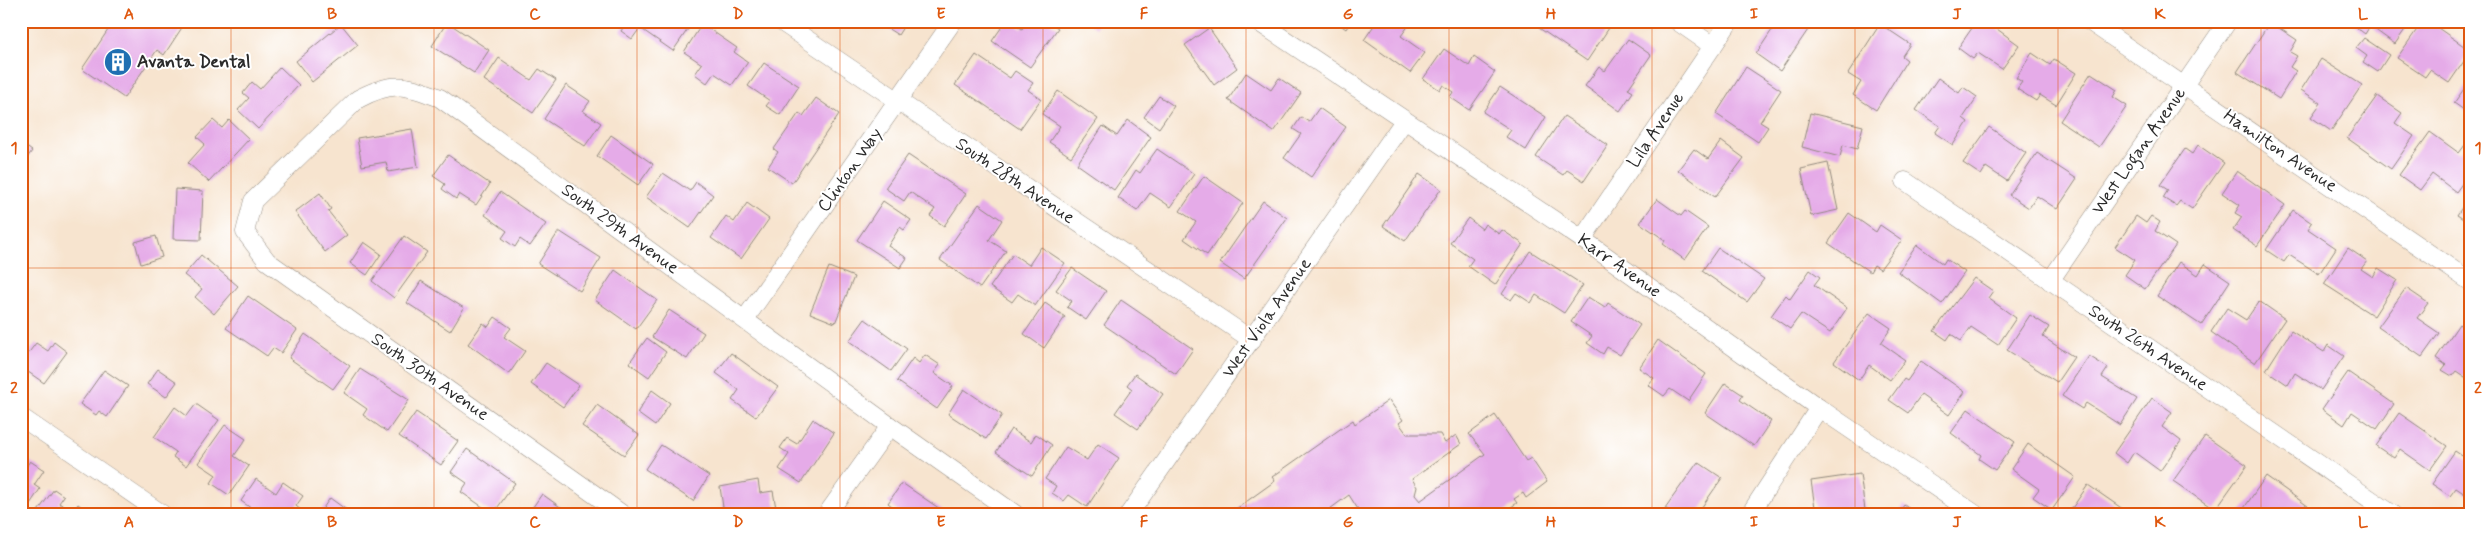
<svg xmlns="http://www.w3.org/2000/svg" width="2492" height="535" viewBox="0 0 2492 535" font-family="Mynerve,sans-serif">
<rect width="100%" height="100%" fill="#fff"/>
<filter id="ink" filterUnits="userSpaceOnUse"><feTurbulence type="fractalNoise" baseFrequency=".02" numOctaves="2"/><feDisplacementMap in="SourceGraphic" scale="10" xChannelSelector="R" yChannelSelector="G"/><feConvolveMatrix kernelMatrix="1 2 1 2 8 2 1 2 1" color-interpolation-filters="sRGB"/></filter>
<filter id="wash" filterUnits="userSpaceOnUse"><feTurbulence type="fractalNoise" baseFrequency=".0096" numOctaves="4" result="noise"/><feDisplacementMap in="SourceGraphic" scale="20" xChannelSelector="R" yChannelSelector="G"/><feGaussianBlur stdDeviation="1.12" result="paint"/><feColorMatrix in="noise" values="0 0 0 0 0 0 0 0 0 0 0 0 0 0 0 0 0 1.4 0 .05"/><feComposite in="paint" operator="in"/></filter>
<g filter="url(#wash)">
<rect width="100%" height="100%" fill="#f7e4cf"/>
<g id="blocks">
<g fill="#e5abe8">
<path d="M114,21h62l7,5 -19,29 -7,-5 -33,48 -42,-29z"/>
<path d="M627,21h55l8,5 -17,25 -33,-23 -8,11 -11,-8z"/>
<path d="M876,21h31l-9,14z"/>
<path d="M1006,21h5l11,8 5,-8h21l10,7 -28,39 -38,-26z"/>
<path d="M1086,21h14l-5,7z"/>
<path d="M1335,21h16l-5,8z"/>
<path d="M1377,21h35l-11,15 24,17 -15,20 -46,-33z"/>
<path d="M1544,21h56l9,7 -22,33 -48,-33z"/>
<path d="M1778,21h36l-34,50 -24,-17z"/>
<path d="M1917,21h20l-2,6z"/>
<path d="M1977,21h9l33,24 -17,24 -24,-16 -5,6 -15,-11z"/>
<path d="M2348,21h63l-16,23 -25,-18 -5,8z"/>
<path d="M2423,21h5l43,30 -22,32 -19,-13 -5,7 -28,-19z"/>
<path d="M447,22l42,28 -15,23 -42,-27z"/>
<path d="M2270,22l27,18 -7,12 7,4 -7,11 6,4 -17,28 -42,-27z"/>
<path d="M341,24l17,21 -46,37 -16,-21z"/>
<path d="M702,24l35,24 -3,4 14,10 -16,23 -18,-12 -7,10 -12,-9 7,-10 -18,-12z"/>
<path d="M1880,24l30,20 -8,12 5,4 -31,50 -23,-15 8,-13 -13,-8z"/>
<path d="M1209,28l28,40 -23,17 -29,-40z"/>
<path d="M2364,38l25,17 -11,17 -15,-10 4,-6 -11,-8z"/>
<path d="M1628,39l23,16 -23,34 5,3 -13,19 -35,-25 14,-19 6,4z"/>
<path d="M1444,49l25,17 5,-9 21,15 -26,38 -19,-13 3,-5 -10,-7 -3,5 -17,-11z"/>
<path d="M2032,53l18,12 4,-6 22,14 -20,32 -16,-10 -4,6 -19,-12 5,-7 -6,-4z"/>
<path d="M976,55l34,23 5,-7 18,12 -5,7 13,9 -21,30 -65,-44z"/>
<path d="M499,58l32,22 8,-11 17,11 -23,33 -49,-33z"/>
<path d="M2321,59l41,26 -31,46 -20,-14 10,-14 -20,-13z"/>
<path d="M764,63l35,23 -19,29 -14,-9 4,-5 -22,-15z"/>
<path d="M280,67l19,18 -41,44 -20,-19 11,-12 -6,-5 9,-11 8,7z"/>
<path d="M1746,67l35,23 -21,32 8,5 -10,15 -42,-28z"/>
<path d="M1246,73l25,17 8,-12 22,15 -27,39 -46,-32z"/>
<path d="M2091,73l26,17 -4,7 14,9 -28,41 -39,-26z"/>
<path d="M1938,78l21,15 4,-6 14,10 -14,21 5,4 -15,23 -18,-12 5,-7 -24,-16z"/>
<path d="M2471,79v36l-17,-12z"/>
<path d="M566,85l24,16 -7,10 18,12 -16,23 -41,-27z"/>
<path d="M1500,87l46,30 -20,33 -20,-13 5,-7 -28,-18z"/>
<path d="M1058,91l40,28 -27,38 -22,-15 11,-16 -18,-12z"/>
<path d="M1159,96l15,10 -15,22 -15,-11z"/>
<path d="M2377,96l25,17 -7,10 19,13 -23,33 -44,-31z"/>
<path d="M816,98l23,16 -47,69 -24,-16 10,-15 -4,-3 25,-36 4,3z"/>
<path d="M1319,108l27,19 -35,50 -27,-19 17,-24 -8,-5 8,-12 8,5z"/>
<path d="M1810,113l53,13 -6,23 -14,-4 -3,12 -38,-10z"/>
<path d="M1564,116l44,29 -24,36 -17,-11 -4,5 -27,-18z"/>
<path d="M213,120l9,8 7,-8 20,19 -40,43 -21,-19 17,-19 -8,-7z"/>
<path d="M1128,120l23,17 -37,53 -37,-26 26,-38 14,10z"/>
<path d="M1989,127l37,26 -19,28 -21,-14 -5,8 -18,-12z"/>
<path d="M412,129l6,38 -30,5 -2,-10 -24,4 -5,-28z"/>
<path d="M2430,132l29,21 6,-8 6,4v22l-15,21 -24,-18 -12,16 -21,-15z"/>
<path d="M611,135l42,29 -15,21 -41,-29z"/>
<path d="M1721,141l23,17 -29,39 -37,-27 16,-21 14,10z"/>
<path d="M21,143l11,8 -11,15z"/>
<path d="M2198,145l26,18 -32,46 -12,-8 -4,5 -13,-8 5,-8 -8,-5 25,-36 7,5z"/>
<path d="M1157,149l37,25 -23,33 -21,-14 -13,18 -19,-13 18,-28 4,3z"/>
<path d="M2037,153l40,26 -20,30 -20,-13 -8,12 -20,-13z"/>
<path d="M448,155l42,29 -14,21 -17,-11 -3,5 -14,-10 3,-5 -12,-8z"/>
<path d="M908,155l58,39 -22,32 -14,-10 5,-7 -25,-17 -6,9 -19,-13z"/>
<path d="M1828,163l10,47 -27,6 -10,-47z"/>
<path d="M2237,171l48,34 -28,41 -24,-16 9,-13 -7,-4 5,-8 -18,-12z"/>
<path d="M663,173l27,18 6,-9 17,13 -23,33 -44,-31z"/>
<path d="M1419,174l22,15 -36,52 -22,-15z"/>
<path d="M1204,176l39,27 -36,52 -23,-16 12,-17 -16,-11z"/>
<path d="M175,189l28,2 -2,49 -28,-1z"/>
<path d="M500,192l46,32 -16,22 -10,-7 -5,8 -13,-9 5,-7 -22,-16z"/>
<path d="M320,193l11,16 -3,2 19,24 -22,17 -30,-40z"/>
<path d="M2471,194v30l-14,-9z"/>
<path d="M1657,199l24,17 4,-5 23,16 -23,33 -22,-16 2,-4 -25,-17z"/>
<path d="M883,201l28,19 -7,10 -4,-3 -12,19 19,12 -7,10 -43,-28z"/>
<path d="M1263,201l24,17 -43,61 -24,-16z"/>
<path d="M747,203l22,16 -28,40 -30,-21 15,-22 8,6z"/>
<path d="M979,204l23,16 -13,20 17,11 -26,37 -40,-28z"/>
<path d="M2293,210l19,13 -4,6 28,19 -17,26 -30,-19 -5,7 -18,-12z"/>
<path d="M1849,213l27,19 4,-7 22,15 -22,29 -6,-4 -4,7 -42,-29z"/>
<path d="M2136,216l10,7 5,-7 9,6 -5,9 21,14 -31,44 -20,-14 10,-15 -20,-13z"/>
<path d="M1468,218l14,11 3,-5 14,10 3,-4 21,14 -28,41 -27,-19 5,-7 -23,-16z"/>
<path d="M559,231l42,27 -21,33 -42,-27z"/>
<path d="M156,236l6,21 -21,7 -6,-22z"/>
<path d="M404,236l23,16 -33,46 -22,-17z"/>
<path d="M364,242l17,12 -14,21 -17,-12z"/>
<path d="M1917,245l26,19 3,-5 19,13 -23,32 -44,-32z"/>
<path d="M1041,247l24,16 -30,43 -17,-12 -6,8 -22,-15 23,-33 16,11z"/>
<path d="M1718,248l46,31 -17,23 -45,-31z"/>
<path d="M2348,248l19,13 -6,8 12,8 5,-9 19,12 -23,36 -50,-32z"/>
<path d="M1530,251l53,34 -19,28 -28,-18 -5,8 -15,-10 -5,7 -9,-6z"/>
<path d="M201,255l37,31 -24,28 -19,-17 7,-8 -18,-14z"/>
<path d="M2179,262l19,13 7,-11 25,17 -29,44 -44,-29z"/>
<path d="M829,267l25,10 -19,46 -25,-10z"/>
<path d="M1072,268l34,23 -20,29 -19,-13 5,-6 -16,-11z"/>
<path d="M615,270l42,30 -21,29 -41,-29z"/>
<path d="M1810,270l10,7 -6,8 33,23 -17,25 -29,-19 -11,15 -19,-13 15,-21 4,4z"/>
<path d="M1974,278l19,13 -5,7 28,20 -18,27 -27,-18 -10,14 -10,-7 -4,6 -13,-9z"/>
<path d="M421,281l43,27 -14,23 -43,-28z"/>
<path d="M2406,288l22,15 -11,15 22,15 -17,24 -44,-30z"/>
<path d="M248,296l49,34 -16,23 -8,-5 -6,8 -41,-28z"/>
<path d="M1588,297l17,11 3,-5 32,22 -20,30 -13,-8 -4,7 -16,-11 5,-7 -21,-14z"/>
<path d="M1121,300l72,49 -17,25 -72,-49z"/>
<path d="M2259,301l26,18 -30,44 -44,-31 16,-24 19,12z"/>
<path d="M1045,303l20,14 -21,31 -20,-14z"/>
<path d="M669,310l35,23 -17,26 -35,-22z"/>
<path d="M1869,313l22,15 -10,15 24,17 -15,20 -21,-15 -10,15 -25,-18z"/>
<path d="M2030,315l19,12 -6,10 31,20 -17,25 -50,-32z"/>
<path d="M495,317l16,11 -7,9 21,14 -16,23 -41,-30 15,-21 5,4z"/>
<path d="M865,319l42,30 -16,22 -42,-30z"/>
<path d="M2459,324l12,9v48l-15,-10 -4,5 -10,-6 4,-5 -10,-7z"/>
<path d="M2291,331l33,21 4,-7 16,11 -23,34 -26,-17 -7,12 -22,-15z"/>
<path d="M305,334l45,32 -17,23 -44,-31z"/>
<path d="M647,338l19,14 -17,25 -20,-14z"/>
<path d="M1658,340l48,34 -18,27 -18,-12 -6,7 -16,-11 6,-7 -15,-10z"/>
<path d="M54,342l13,10 -23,31 -23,-16v-4l15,-20 12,8z"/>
<path d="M731,353l47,34 -22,30 -24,-17 7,-10 -23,-17z"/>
<path d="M925,355l15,10 -6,8 19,13 -16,23 -40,-28 16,-23 6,5z"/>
<path d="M2089,356l19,12 -6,9 35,22 -17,26 -34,-22 -4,6 -20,-13z"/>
<path d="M1921,361l44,31 -16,23 -28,-20 -13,18 -19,-13 15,-21 3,2z"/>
<path d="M546,363l33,22 -16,22 -32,-23z"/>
<path d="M158,369l19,13 -11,15 -19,-13z"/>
<path d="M360,369l49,31 -22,32 -24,-17 4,-6 -23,-16z"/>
<path d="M104,370l24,16 -21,31 -8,-6 -3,4 -16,-11z"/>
<path d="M2348,372l46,32 -17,25 -25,-17 -8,13 -22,-16z"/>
<path d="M1135,374l28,20 -25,35 -23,-16 17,-24 -5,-4z"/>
<path d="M1725,383l18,12 -3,5 31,21 -17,25 -49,-33z"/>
<path d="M964,389l38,26 -16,24 -38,-25z"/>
<path d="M652,390l18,13 -15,23 -18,-13z"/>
<path d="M2152,398l20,14 -10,15 19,14 -21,30 -26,-19 -7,11 -13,-10z"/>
<path d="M1389,400l14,20 -4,3 8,11h33l5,9 11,-8 5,9 -49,35 5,8 -2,8 5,6 65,-47 -16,-20 26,-19 31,46 5,-3 16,24 -21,16 -3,-5 -9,6 3,4 -16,11h-140l-12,-19 -26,19h-94l46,-33 -3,-4 81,-57 2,4z"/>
<path d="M196,404l23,16 -33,46 -13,-9 3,-5 -22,-15 21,-30 12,9z"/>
<path d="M597,405l42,30 -15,20 -42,-29z"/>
<path d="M1968,409l47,33 -20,28 -16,-11 2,-4 -30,-22z"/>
<path d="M416,412l42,29 -17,24 -42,-29z"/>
<path d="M2399,413l48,33 -17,24 -30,-21 -6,9 -18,-12z"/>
<path d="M813,419l21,14 -33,50 -22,-14 10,-15 -9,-6 7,-10 10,6z"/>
<path d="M225,425l21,14 -12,17 15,10 -20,29 -18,-12 5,-8 -18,-12z"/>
<path d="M1011,429l20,13 5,-8 16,11 -20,31 -36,-24z"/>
<path d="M2205,436l42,29 -32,45 -42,-29z"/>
<path d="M1098,444l21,14 -32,49 -18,-12 -5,6 -12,-8 4,-7 -11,-7 21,-32 21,13z"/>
<path d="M2028,444l47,33 -23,33 -19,-13 6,-8 -28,-20z"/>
<path d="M661,445l48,31 -16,25 -48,-32z"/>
<path d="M467,449l48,34 -22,31 -32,-22 6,-9 -16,-11z"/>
<path d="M2455,451l16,11v36l-15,-10 -6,8 -18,-12z"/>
<path d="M30,461l14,9 -10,15 6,4 -16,24 -3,-1v-38z"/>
<path d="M1698,462l24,16 -25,36h-23l-9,-6z"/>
<path d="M1860,474l5,36 -49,4 -5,-33z"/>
<path d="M2266,476l46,33 -3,5h-69z"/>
<path d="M256,479l20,14 7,-11 20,14 -7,10 6,5 -2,3h-41l-18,-13z"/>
<path d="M758,480l2,13 13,-2 4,23h-53l-4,-27z"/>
<path d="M902,483l41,28 -3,3h-38l-14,-11z"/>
<path d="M2088,485l42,29h-62z"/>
<path d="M54,489l10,7 -5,7 13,9 6,-8 13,10h-55z"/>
<path d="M542,494l21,15 -3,5h-32z"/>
<path d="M330,498l22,16h-33z"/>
<path d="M1904,505l13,9h-19z"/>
</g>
</g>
</g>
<g filter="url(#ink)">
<use href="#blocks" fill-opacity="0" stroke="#91887d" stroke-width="1"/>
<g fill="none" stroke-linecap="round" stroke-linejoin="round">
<defs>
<g id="minor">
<path d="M780,21l472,319"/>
<path d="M1261,21l-1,2 322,216 237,169 156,106"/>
<path d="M1677,21l36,25"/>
<path d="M2089,21l382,261"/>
<path d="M1905,181l487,333"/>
<path d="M1582,239l148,-218"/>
<path d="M2050,281l178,-260"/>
<path d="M745,319l208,-298"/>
<path d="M21,417l141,97"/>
<path d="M622,514l-355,-253 -22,-29 8,-31 105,-102c34,-18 47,-15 82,-1l450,328 125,88"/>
<path d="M827,514l63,-88"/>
<path d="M1129,514l275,-393"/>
<path d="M1750,514l69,-106"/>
</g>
</defs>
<use href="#minor" stroke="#91887d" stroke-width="19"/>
<use href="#minor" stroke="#fff" stroke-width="18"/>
</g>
</g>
<path fill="none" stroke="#df570e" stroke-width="1" stroke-opacity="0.55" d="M231,21v493M434,21v493M637,21v493M840,21v493M1043,21v493M1246,21v493M1449,21v493M1652,21v493M1855,21v493M2058,21v493M2261,21v493M21,268h2450"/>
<defs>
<symbol id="building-disc" viewBox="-11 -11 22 22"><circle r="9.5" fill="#1f6fb2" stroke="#fff"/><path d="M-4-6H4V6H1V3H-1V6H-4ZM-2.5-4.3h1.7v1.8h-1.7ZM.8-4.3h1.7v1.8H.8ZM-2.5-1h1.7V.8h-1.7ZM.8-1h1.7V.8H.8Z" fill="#fff"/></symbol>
</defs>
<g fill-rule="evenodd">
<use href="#building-disc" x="102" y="46" width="32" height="32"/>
</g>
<g text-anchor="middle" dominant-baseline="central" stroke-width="4" stroke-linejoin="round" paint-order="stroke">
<g font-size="18" font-weight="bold" fill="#2b2b2b" stroke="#fff" text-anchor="start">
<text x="137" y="62">Avanta Dental</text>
</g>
<g font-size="18" fill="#2b2b2b" stroke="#fff">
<text transform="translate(1656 130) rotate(-56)">Lila Avenue</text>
<text transform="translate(2139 151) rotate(-55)">West Logan Avenue</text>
<text transform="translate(2280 151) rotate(34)">Hamilton Avenue</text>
<text transform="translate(850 170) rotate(-55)">Clinton Way</text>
<text transform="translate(1015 181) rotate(34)">South 28th Avenue</text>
<text transform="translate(620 229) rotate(36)">South 29th Avenue</text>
<text transform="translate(1619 266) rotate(35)">Karr Avenue</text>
<text transform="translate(1267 318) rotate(-55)">West Viola Avenue</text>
<text transform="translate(2148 348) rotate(34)">South 26th Avenue</text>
<text transform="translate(430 377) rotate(35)">South 30th Avenue</text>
</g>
</g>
<rect width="2492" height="535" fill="none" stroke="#fff" stroke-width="55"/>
<rect x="28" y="28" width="2436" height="480" fill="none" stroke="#df570e" stroke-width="2"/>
<g font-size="16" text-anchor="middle" font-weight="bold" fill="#df570e">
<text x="129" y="19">A</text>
<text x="332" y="19">B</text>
<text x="535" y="19">C</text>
<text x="738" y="19">D</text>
<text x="941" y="19">E</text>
<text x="1144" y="19">F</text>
<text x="1348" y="19">G</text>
<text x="1551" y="19">H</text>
<text x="1754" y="19">I</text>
<text x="1957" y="19">J</text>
<text x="2160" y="19">K</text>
<text x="2363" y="19">L</text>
<text x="14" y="153">1</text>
<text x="2478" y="153">1</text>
<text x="14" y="393">2</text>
<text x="2478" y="393">2</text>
<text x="129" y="527">A</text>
<text x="332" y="527">B</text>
<text x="535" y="527">C</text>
<text x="738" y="527">D</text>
<text x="941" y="527">E</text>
<text x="1144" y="527">F</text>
<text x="1348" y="527">G</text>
<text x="1551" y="527">H</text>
<text x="1754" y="527">I</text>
<text x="1957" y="527">J</text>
<text x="2160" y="527">K</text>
<text x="2363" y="527">L</text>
</g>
</svg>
